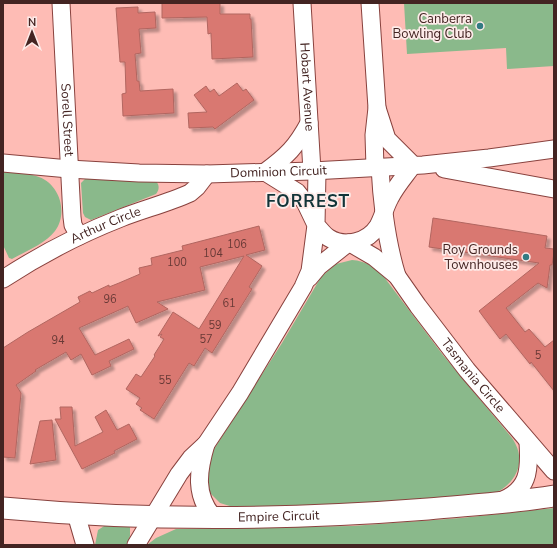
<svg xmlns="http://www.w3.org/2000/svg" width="557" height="548" viewBox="0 0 557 548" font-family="'Nunito Sans',sans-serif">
<defs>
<filter id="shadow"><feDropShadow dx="3.5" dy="3.5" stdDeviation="1" flood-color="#0004"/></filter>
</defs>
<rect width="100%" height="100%" fill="#febcb5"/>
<g fill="#8ab98b">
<path d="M404,3h150v63l-47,3 -1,-21 -99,6z"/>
<path d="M3,172c11,1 23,1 33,4 23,6 33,36 19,55 -10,13 -29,20 -43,28l-3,-1 -6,-13z"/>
<path d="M86,178l70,3c4,5 3,9 0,13l-65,26 -6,-3 -2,-4 -2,-30z"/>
<path d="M352,260c14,1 23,7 32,17l59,78 69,83c16,23 4,46 -19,56l-152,11 -108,2 -13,-4 -8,-8 -5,-7v-28l75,-117 39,-66 15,-13z"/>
<path d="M554,508v37h-407l9,-7 20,-9 176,-3 109,-8z"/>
<path d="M109,523l16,1 5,3v9l-3,9h-32l3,-15z"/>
</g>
<g fill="#d97871" stroke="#b16660" filter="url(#shadow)">
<path d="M162,3h58v11h30v5h1l2,38 -41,2 -1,-26 -3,1 -1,-17 -45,1z"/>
<path d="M138,7v6l17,-1 1,16 -17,1 2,24 -6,1 2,27h2l1,10 33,-2 1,24 -51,3 -1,-22 4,-1 -1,-31h-5l-4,-54z"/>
<path d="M237,83l6,8 3,-2 8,11 -39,29 -2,-2 -24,1 -1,-15 19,-1 -13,-17 12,-9 4,6 4,-3 5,7z"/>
<path d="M433,218l114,18 -2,12 9,1v4l-2,12h-2l-3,23 -9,-5 -32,25 19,24 4,-3 16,18 9,-7v51l-23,-29 -1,2 -24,-30 -6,5 -21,-28 60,-48 -110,-16z"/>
<path d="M259,226l6,24 -19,5 16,11 -13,21 3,2 -40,64 -7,-5 -11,18 -5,-3 -35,56 -14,-9 2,-2 -6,-4 4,-6 -14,-9 10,-15 5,3 14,-21 -1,-1 10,-16 -4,-2 2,-3 -4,2 15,-24 26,17 45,-73 -44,11 5,23 -48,12 11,7 -32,14 -8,-17 -49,22 16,27 34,-16 5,10 -25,12 2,5 -19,9 -11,-21 -10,6 -5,-8 -31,18 1,1 -20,14 5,8 -6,65 -12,-1v-109l25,-16 52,-30 -2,-5 12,-6 2,2 17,-8v2l10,-4 21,-9 -1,-6 13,-3 -1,-7 32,-8 -1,-4z"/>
<path d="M60,407h12l3,39 28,-14 -8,-15 11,-7 11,20 12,-6 8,15 -23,12 1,2 -33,16 -27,-50h6z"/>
<path d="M52,420l4,40 -26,4 10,-43z"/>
</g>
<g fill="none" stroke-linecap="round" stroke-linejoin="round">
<defs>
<g id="minor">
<path id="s1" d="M61,3l11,214 1,8 6,11"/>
<path id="s2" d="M302,3l10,168"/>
<path d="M370,3l7,105 -3,27 1,33"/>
<path id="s3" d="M3,163l66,6 70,4 68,1 105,-3 111,-6 66,-7 65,-9"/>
<path d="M380,167c2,38 6,73 17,109"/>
<path d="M444,169l110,20"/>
<path d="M317,171l-1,54c4,4 8,10 13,13 16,10 39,4 49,-12 5,-9 7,-19 12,-28 6,-12 15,-22 23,-33l-26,-26 -10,-31"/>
<path id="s4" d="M350,243l24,14 23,19 21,30 49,64 87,101"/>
<path d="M309,278l10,-12 29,-23"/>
<path id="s5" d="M3,279c37,-24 77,-45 118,-61 23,-9 47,-15 69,-25l7,-6 10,-13"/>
<path d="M206,444c-8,27 -12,51 8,74"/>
<path d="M498,502c31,-11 32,-31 30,-60"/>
<path d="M76,514l9,31"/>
<path d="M136,545l43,-71 12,-16 15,-14 34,-51 63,-106 7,-16 6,-46 -11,-23 -8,-10 -32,-20c22,-16 31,-25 44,-49"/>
</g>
<g id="tertiary">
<path id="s6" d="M3,508c141,13 283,12 425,1 42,-4 84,-6 126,-13"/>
</g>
</defs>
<use href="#minor" stroke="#89423e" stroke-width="19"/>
<use href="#tertiary" stroke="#89423e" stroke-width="23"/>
<use href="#minor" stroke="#fff" stroke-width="17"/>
<use href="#tertiary" stroke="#fff" stroke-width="21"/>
</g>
<g fill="#337b83" stroke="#fdebe9" stroke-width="1.5">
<circle cx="480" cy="26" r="4"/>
<circle cx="526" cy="257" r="4"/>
</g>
<g text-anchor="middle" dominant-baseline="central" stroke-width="3.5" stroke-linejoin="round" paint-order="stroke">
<g font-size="11" fill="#683936">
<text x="237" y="244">106</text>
<text x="213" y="253">104</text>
<text x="177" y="262">100</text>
<text x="110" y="299">96</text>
<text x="229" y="303">61</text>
<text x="215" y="325">59</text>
<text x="206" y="339">57</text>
<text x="58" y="340">94</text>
<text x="538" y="355">5</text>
<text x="165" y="380">55</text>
</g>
<g font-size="13" fill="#432422" stroke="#fdebe9" text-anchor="end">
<text x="472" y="19">Canberra<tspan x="472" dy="15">Bowling Club</tspan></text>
<text x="518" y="250">Roy Grounds<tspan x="518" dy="15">Townhouses</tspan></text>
</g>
<g font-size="13" fill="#432422" stroke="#fdebe9">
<text stroke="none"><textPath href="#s2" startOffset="84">Hobart Avenue</textPath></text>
<text stroke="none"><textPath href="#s1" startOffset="117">Sorell Street</textPath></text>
<text stroke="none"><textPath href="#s3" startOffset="276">Dominion Circuit</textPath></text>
<text stroke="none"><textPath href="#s5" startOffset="116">Arthur Circle</textPath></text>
<text stroke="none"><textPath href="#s4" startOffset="183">Tasmania Circle</textPath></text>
<text stroke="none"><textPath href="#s6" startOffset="276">Empire Circuit</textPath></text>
</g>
<g font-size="17" font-weight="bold" letter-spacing="1" fill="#113438" stroke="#fdebe9">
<text x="308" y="201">FORREST</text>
</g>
</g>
<rect width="557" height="548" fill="none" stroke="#432422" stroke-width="8"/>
<g transform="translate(32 32)" stroke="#fdebe9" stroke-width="3" paint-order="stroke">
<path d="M0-3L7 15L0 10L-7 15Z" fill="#432422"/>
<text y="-6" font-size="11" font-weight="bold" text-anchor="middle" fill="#432422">N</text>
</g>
</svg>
